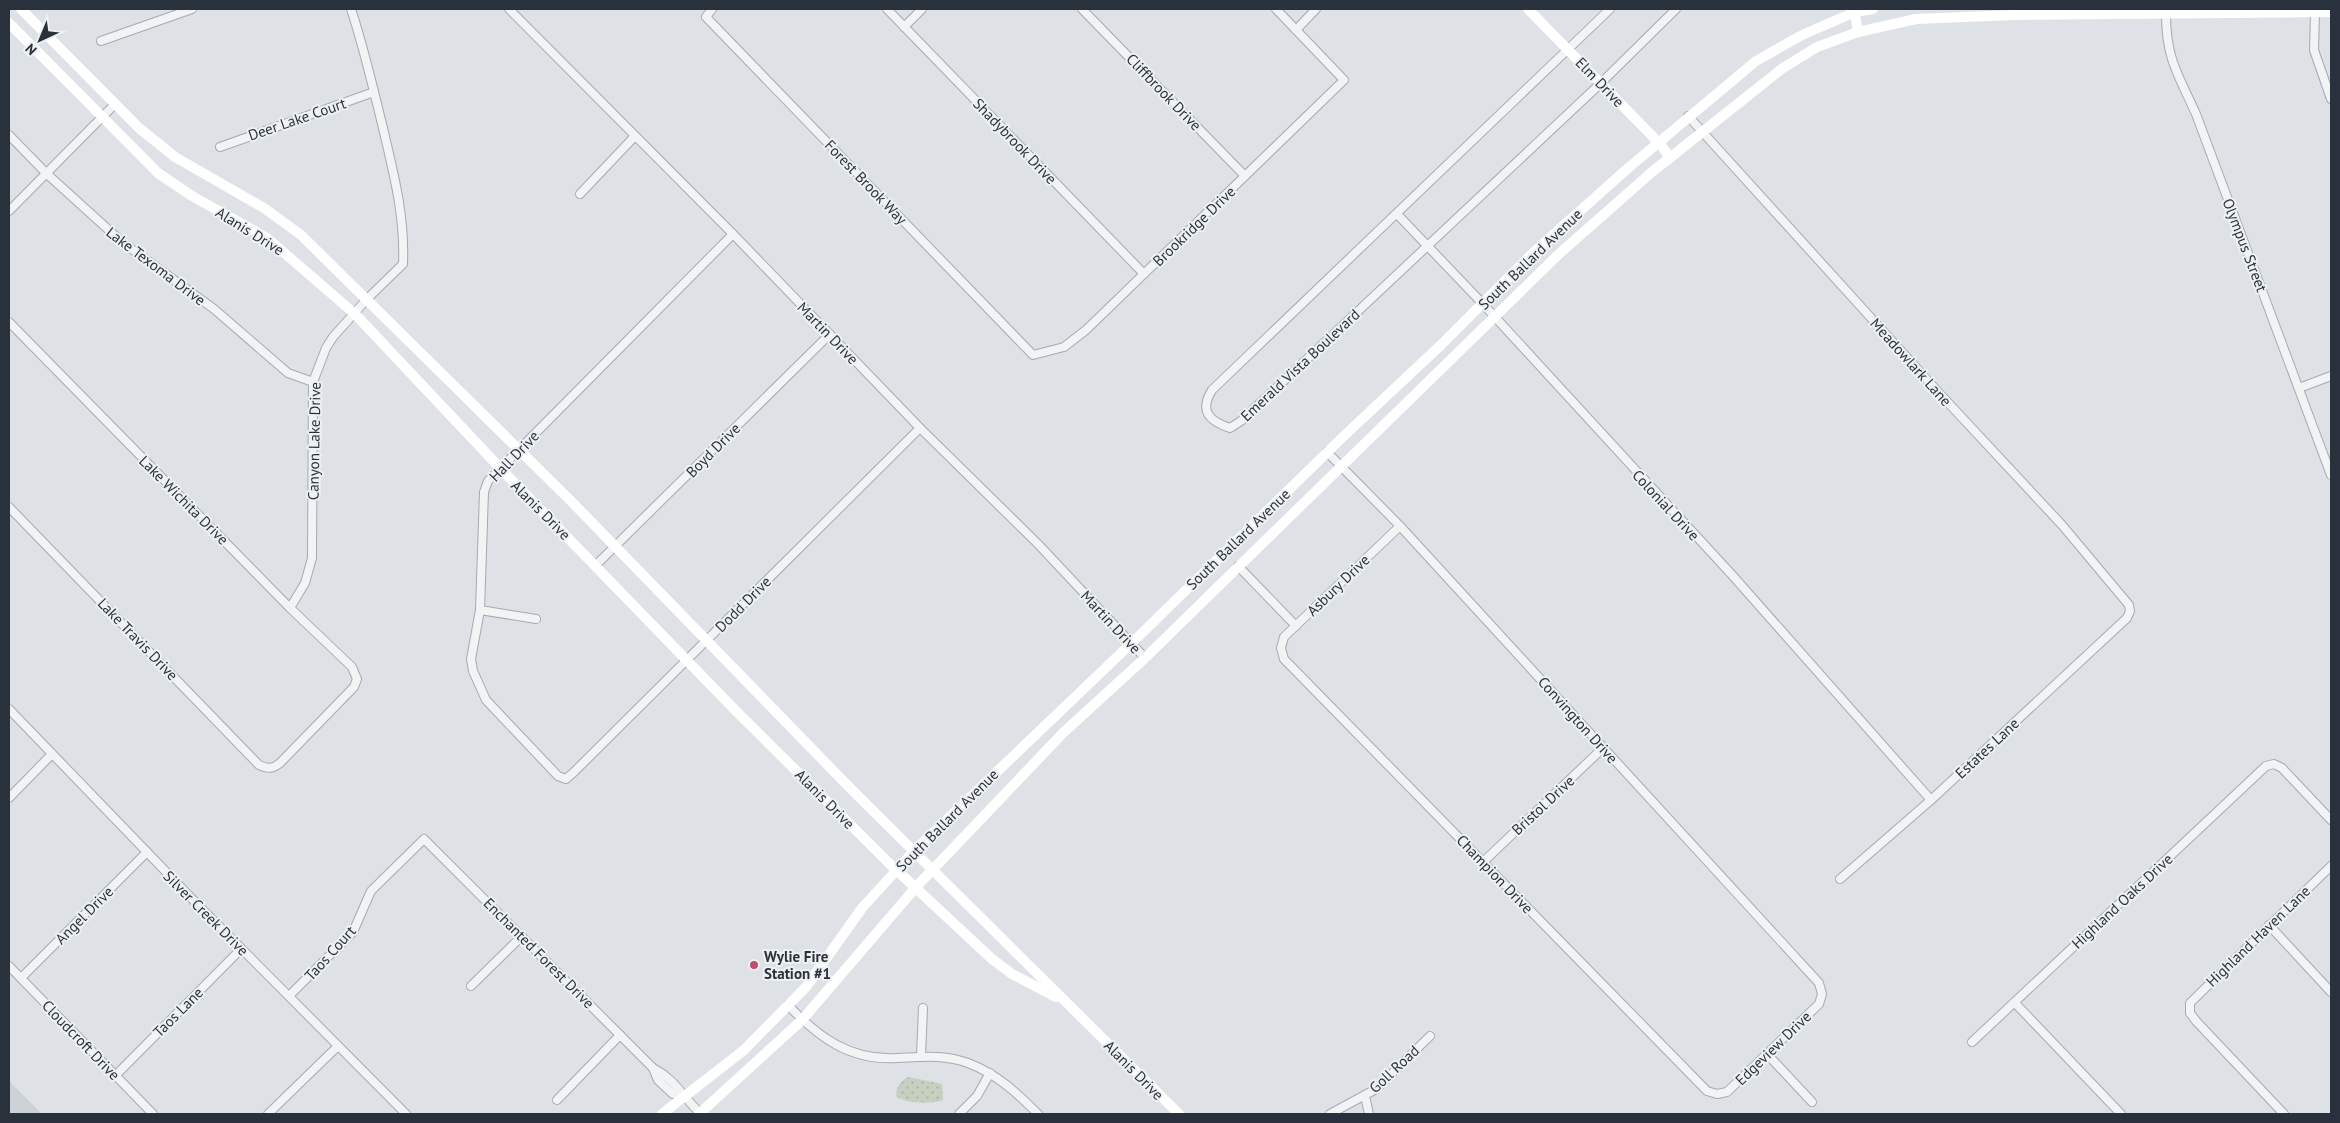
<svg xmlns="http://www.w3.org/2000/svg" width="2340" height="1123" viewBox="0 0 2340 1123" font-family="'PT Sans',sans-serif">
<defs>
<pattern id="grass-dots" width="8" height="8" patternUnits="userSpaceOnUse" patternTransform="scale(1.25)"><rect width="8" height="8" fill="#c6cfc0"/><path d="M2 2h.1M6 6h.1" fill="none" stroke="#aab2a6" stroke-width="1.8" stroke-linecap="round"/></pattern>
</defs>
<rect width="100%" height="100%" fill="#dee2e6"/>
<path fill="#cdd2d8" d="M9,1081l33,33h-33z"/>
<path fill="url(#grass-dots)" d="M909,1077l33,7 1,16c-11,4 -35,4 -46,-3 -3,-8 5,-18 12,-20z"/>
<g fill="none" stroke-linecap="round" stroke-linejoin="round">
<defs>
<g id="street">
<path d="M509,9l224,225 187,194 118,116 107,114"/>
<path d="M712,9l-6,8 327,338 31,-8 22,-17 258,-250 -68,-71"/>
<path d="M887,9l257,265"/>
<path d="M1082,9l163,167"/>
<path d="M1610,9l-398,381c-13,21 -3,31 18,38l11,-7 360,-338 75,-74"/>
<path d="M2315,13l-1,37 17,49"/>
<path d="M2166,15c0,44 13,61 30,99l135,361"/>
<path d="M904,27l18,-18"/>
<path d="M1296,30l20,-21"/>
<path d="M101,41l91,-32"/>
<path d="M1688,116l252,278 122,131 67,80 1,6 -3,7 -196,182 -91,79"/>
<path d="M9,135l38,39 75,68 92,67 74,64 25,9"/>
<path d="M220,147l154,-55"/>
<path d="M580,194l55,-58"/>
<path d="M9,211l105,-106"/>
<path d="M1397,214l86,90 250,272 198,224"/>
<path d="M733,234l-245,247 -4,11 -4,118 -9,49 2,12 13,29 72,76 8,3 8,-7 346,-344"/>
<path d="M9,322l281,286 62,59 5,12 -3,8 -74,76c-7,6 -12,6 -21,2l-250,-258"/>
<path d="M2299,388l32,-12"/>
<path d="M1327,452l73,74 419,457 3,11 -3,10 -92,88 -10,2 -10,-3 -423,-432 -3,-11 3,-11 116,-111"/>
<path d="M596,565l234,-231"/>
<path d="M1238,566l58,60"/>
<path d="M290,608l15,-25 7,-25 1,-176 13,-34 7,-11 34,-38 36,-35c2,-48 -9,-89 -20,-136 -10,-40 -19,-80 -32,-119"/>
<path d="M480,610l56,9"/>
<path d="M9,709l190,197 207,208"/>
<path d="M9,798l43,-44"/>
<path d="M1483,862l120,-114"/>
<path d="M2269,925l62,67"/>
<path d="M9,966l144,148"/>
<path d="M21,978l126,-126"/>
<path d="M471,986l51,-50"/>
<path d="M289,996l64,-64 18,-41 53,-52 229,229 5,12 15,14 11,3"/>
<path d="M2015,1003l106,111"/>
<path d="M788,1005c30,32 62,56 109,53 24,-1 47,-4 71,5 29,11 49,30 70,51"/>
<path d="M1972,1042l294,-276 8,-2 8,4 49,52"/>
<path d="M1768,1055l44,47"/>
<path d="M921,1056l2,-48"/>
<path d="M653,1068c23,12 29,28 47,45"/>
<path d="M115,1076l126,-127"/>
<path d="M1365,1096l4,18"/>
<path d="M557,1100l63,-65"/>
<path d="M268,1114l70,-68"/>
<path d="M959,1114l18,-18 13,-23"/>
<path d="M1330,1114l46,-25 54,-53"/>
<path d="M2284,1114l-88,-93 -6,-8v-10l141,-137"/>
</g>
</defs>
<use href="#street" stroke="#a4aab0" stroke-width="10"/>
<use href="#street" stroke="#f1f3f5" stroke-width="8"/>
<g stroke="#fff" stroke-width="10">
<path d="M21,9l118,119 36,29 89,51 37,27 269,265 281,289 328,325"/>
<path d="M1528,9l133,136 9,13"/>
<path d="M1854,9l4,23"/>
<path d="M9,23l149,150 34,23 75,42 88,76 146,155 235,242 154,153 102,95 20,15 44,23"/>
<path d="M662,1114l82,-64 62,-63 56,-79 52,-57 228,-218 204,-199 96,-90 92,-92 93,-83 129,-108 46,-26 53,-23 18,-3"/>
<path d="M699,1114l103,-94 115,-134 146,-153 82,-75 415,-405 92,-81 131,-104 34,-21 41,-15 58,-13 97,-4 318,-3"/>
</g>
</g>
<circle fill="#c04f6b" stroke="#eef1f4" stroke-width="2" cx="754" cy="965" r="5"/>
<g text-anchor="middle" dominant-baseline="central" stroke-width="4" stroke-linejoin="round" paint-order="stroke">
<g font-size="15" fill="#29323c" stroke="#eef1f4">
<text transform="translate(1600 82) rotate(46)">Elm Drive</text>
<text transform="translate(1164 92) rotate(46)">Cliffbrook Drive</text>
<text transform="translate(297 119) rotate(-19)">Deer Lake Court</text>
<text transform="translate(1015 141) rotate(46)">Shadybrook Drive</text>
<text transform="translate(866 182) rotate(46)">Forest Brook Way</text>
<text transform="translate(1194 226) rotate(-44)">Brookridge Drive</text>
<text transform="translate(250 231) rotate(32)">Alanis Drive</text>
<text transform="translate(2245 245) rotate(69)">Olympus Street</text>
<text transform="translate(1530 259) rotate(-44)">South Ballard Avenue</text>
<text transform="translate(156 266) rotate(37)">Lake Texoma Drive</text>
<text transform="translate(828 333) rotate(46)">Martin Drive</text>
<text transform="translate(1911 362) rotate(48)">Meadowlark Lane</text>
<text transform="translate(1300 365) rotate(-43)">Emerald Vista Boulevard</text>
<text transform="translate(314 441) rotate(-89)">Canyon Lake Drive</text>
<text transform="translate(713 450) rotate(-45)">Boyd Drive</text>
<text transform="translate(514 456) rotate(-46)">Hall Drive</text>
<text transform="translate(184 500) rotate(45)">Lake Wichita Drive</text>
<text transform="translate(1666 505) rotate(47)">Colonial Drive</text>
<text transform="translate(541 510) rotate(45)">Alanis Drive</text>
<text transform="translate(1238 539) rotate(-44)">South Ballard Avenue</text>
<text transform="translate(1338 585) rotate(-44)">Asbury Drive</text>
<text transform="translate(743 604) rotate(-45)">Dodd Drive</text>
<text transform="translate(1111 622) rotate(47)">Martin Drive</text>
<text transform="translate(138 639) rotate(46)">Lake Travis Drive</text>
<text transform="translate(1578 720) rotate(48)">Convington Drive</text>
<text transform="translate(1987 748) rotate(-43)">Estates Lane</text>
<text transform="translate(825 799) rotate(45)">Alanis Drive</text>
<text transform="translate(1543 805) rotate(-43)">Bristol Drive</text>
<text transform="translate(947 820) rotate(-45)">South Ballard Avenue</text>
<text transform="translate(1495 874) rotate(46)">Champion Drive</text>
<text transform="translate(2122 901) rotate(-43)">Highland Oaks Drive</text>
<text transform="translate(206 913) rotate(45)">Silver Creek Drive</text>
<text transform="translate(84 915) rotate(-45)">Angel Drive</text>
<text transform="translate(2258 936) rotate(-44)">Highland Haven Lane</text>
<text transform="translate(330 953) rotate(-48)">Taos Court</text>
<text transform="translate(539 953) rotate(45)">Enchanted Forest Drive</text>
<text transform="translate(178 1012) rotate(-45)">Taos Lane</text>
<text transform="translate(81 1040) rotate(46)">Cloudcroft Drive</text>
<text transform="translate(1773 1048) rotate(-44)">Edgeview Drive</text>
<text transform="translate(1394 1069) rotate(-43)">Goll Road</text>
<text transform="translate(1134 1070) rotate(45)">Alanis Drive</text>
</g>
<g font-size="15" font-weight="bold" fill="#29323c" stroke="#eef1f4" text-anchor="start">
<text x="764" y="956">Wylie Fire<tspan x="764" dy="17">Station #1</tspan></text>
</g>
</g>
<rect width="2340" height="1123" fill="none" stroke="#29323c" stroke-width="20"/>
<g transform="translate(40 40) rotate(224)" stroke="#eef1f4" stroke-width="4" paint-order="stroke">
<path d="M0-4L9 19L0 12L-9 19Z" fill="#29323c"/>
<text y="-8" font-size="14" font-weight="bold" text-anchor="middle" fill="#29323c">N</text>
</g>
</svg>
